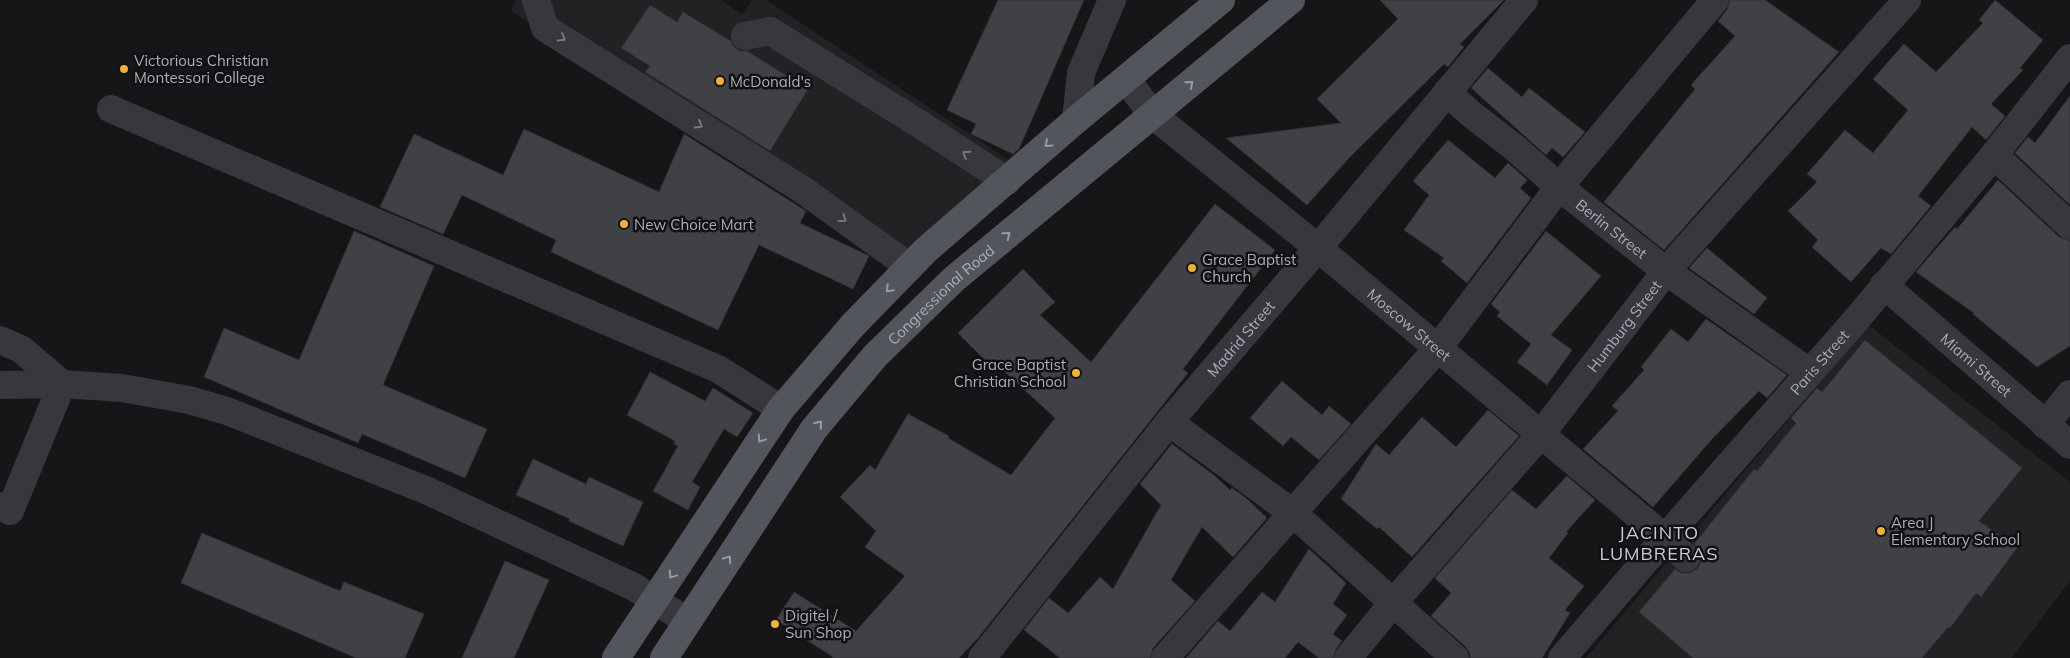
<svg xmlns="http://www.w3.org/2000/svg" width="2070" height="658" viewBox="0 0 2070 658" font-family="Mulish,sans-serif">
<rect width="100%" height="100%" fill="#161618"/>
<g fill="#222225">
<path d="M515,0h207l20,15 10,-15h14l255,168 -116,104 -394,-261z"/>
<path d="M1866,323l204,159v99l-58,77h-426l235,-277z"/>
</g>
<g fill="#404145" stroke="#303034">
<path d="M998,0h86l-65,149 -6,5 -42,-20 5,-10 -29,-14z"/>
<path d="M1380,0h124l-44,44 4,3 -16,20 -4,-3 -95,94 -42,47 -81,-67 115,-15 -24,-24 81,-80z"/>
<path d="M1730,0h35l74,52 -175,198 -60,-48 91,-113 -4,-4 44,-49 -17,-15 9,-11z"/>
<path d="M1995,0l48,40 -23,28 3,2 -32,34 14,12 -19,24 -14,-13 -54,69 13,10 -40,48 -10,-6 -30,34 -39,-35 6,-7 -30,-29 29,-29 -10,-8 38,-44 28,23 35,-43 -35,-31 31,-35 32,28 47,-49 -4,-3z"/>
<path d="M650,5l27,17 6,-10 48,29 3,6 6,4h7l61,38 -38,62 -125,-79 5,-6 -29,-18z"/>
<path d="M1488,68l34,29 7,-9 56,44 -22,25 -11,-9 -6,7 -75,-67z"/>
<path d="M2070,96v109l-55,-52 13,-16 7,6z"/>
<path d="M524,129l135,63 25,-58 122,77 -6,12 69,33 -16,33 -94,-44 -41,85 -167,-78 5,-12 -94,-45 -19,39 -63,-27 34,-73 89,41z"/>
<path d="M1448,140l47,38 13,-15 19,17 -7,8 11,10 -64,85 -26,-22 3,-3 -40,-28 25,-35 -16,-14z"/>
<path d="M1998,180l61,57 11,4v105l-33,21 -64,-53 1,-1 -58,-41 39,-45 2,2z"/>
<path d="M1215,204l60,46 -92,119 5,4 -210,265 -19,20h-127l1,-1 -57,-37 18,-28 62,39 49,-55 -40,-29 11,-16 -36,-34 30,-32 5,5 33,-56 41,22 -1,2 63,37 44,-57 -62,-57 -4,3 -31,-31 65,-64 32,33 -15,13 51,47z"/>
<path d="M354,231l80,35 -51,119 104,44 -22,49 -103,-44 -4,9 -154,-66 20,-49 75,32z"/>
<path d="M1546,231l55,45 -50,59 21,15 -25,35 -30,-23 14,-18 -34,-28 3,-4 -9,-8z"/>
<path d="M1707,248l60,50 -13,16 -65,-46z"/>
<path d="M1706,319l81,56 -20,23 -8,-7 -46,47 -60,69 -70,-58 35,-38 -6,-5 32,-36 -3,-3 30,-38 17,13z"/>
<path d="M1865,340l157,128 -43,53 38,27 -36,49 -5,-4 -26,35 -2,-1 -26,31h-229l-54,-46 36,-43 7,4h8l8,-5 3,-6v-8l-7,-10 60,-75 3,2 39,-48 -5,-5 26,-30 5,4z"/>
<path d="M650,372l55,29 8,-13 40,25 -16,24 -13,-8 -32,53 8,5 -12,23 -35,-19 25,-45 -4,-2 1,-3 -48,-26z"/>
<path d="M1282,381l40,34 7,-9 22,18 -32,36 -28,-23 -8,9 -33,-28z"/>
<path d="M1488,410l31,26 -107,121 -33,-30 -2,2 -36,-30 35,-55 13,11 33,-38 34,30z"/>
<path d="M1172,444l43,32 15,14 2,-2 14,10 21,20 -34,39 -31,-30 -31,53 24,21 -42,47 -3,10h-90l-36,-28 25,-32 19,15 32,-36 13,12 48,-84 -21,-21z"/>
<path d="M533,459l53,25 3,-7 54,25 -20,44 -54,-25 1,-2 -54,-24z"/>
<path d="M1567,476l28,24 -29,32 2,1 -19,25 35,28 -19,24 5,3 -28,45h-72v-5l-5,-7 -34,-30 20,-23 -16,-15 77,-88 24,19z"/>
<path d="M202,533l138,58 4,-9 80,32 -19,44h-49l-175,-75z"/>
<path d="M1309,549l37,34 -13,21 14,11 -14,19 9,7 -6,8 -3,9h-14l-21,-16 -13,16h-99l32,-37 12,10 32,-39 13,10z"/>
<path d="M505,561l44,19 -35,78h-52z"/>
</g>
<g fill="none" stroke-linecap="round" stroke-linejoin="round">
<g stroke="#37383d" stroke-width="28">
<path d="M536,0l9,28 258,162 107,77"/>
<path d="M745,36l25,-5 151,94 86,56"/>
<path id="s1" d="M1126,79l27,36 165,133 347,290 21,20"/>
<path id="s2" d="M1447,92l24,22 44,34 44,39 107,84 143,101"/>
<path d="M111,109l607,260 63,40"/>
<path d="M1076,120l5,-47 31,-73"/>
<path d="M1994,155l76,71"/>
<path id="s3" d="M1884,285l186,160"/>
<path d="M0,340l21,9 41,35 -52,127 -10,-5"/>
<path d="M0,385l62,-1 60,4 67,12 38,11 201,80 206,96 53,34"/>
<path d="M1169,422l125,92 161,144"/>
<path d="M2045,425l25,-31"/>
<path id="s4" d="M982,658l187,-236 149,-174 206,-248"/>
<path d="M1165,658l273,-310 121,-161 156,-187"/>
<path id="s5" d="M1348,658l45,-55 148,-169 125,-163 241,-271"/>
<path id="s6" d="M1562,658l103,-120 191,-218 138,-165 76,-97"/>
</g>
<g stroke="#53555c" stroke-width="28">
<path d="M616,658l165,-249 72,-84 73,-75 150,-130 145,-120"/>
<path id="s7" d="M664,658l150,-229 61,-73 79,-77 337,-279"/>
</g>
</g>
<defs><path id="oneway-chevron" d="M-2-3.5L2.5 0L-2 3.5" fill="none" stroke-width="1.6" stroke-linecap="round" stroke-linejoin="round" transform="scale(1.25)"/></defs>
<g stroke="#757881">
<use href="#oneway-chevron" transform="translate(562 38) rotate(32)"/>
<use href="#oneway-chevron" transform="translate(699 125) rotate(32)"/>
<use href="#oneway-chevron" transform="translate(966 154) rotate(-147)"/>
<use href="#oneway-chevron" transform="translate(843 219) rotate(36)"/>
</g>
<g stroke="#979ba6">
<use href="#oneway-chevron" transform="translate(1190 84) rotate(-40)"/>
<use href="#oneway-chevron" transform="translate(1048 144) rotate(138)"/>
<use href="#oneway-chevron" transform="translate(1007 235) rotate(-39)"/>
<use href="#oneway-chevron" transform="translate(889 289) rotate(134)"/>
<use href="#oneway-chevron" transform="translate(819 424) rotate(-51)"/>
<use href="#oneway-chevron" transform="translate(761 439) rotate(124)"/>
<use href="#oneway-chevron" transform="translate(728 559) rotate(-56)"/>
<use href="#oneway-chevron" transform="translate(672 575) rotate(124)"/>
</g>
<g fill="#f2b134" stroke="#111113" stroke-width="2">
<circle cx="124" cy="69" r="5"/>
<circle cx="720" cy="81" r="5"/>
<circle cx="624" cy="224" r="5"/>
<circle cx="1192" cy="268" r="5"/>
<circle cx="1076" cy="373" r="5"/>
<circle cx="1881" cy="531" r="5"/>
<circle cx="775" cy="624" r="5"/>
</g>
<g text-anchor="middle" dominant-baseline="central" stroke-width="5" stroke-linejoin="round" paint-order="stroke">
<g font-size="15" fill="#a8adb8" stroke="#111113" text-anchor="start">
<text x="134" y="60">Victorious Christian<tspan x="134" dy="17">Montessori College</tspan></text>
<text x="730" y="81">McDonald's</text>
<text x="634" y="224">New Choice Mart</text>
<text x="1202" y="259">Grace Baptist<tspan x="1202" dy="17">Church</tspan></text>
<text x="1066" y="364" text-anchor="end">Grace Baptist<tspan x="1066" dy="17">Christian School</tspan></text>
<text x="1891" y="522">Area J<tspan x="1891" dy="17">Elementary School</tspan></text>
<text x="785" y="615">Digitel /<tspan x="785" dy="17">Sun Shop</tspan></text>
</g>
<g font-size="15" fill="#a8adb8" stroke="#111113">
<text stroke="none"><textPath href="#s2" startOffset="214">Berlin Street</textPath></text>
<text stroke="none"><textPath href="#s7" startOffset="459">Congressional Road</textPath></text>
<text stroke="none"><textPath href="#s1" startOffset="376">Moscow Street</textPath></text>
<text stroke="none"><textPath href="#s5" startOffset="432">Humburg Street</textPath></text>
<text stroke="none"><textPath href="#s4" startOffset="411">Madrid Street</textPath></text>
<text stroke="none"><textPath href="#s6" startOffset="392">Paris Street</textPath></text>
<text stroke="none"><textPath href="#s3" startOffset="122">Miami Street</textPath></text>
</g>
<g font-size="18" letter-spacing="1" fill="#c9ccd4" stroke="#111113">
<text x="1659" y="532">JACINTO<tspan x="1659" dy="21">LUMBRERAS</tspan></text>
</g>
</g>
</svg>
